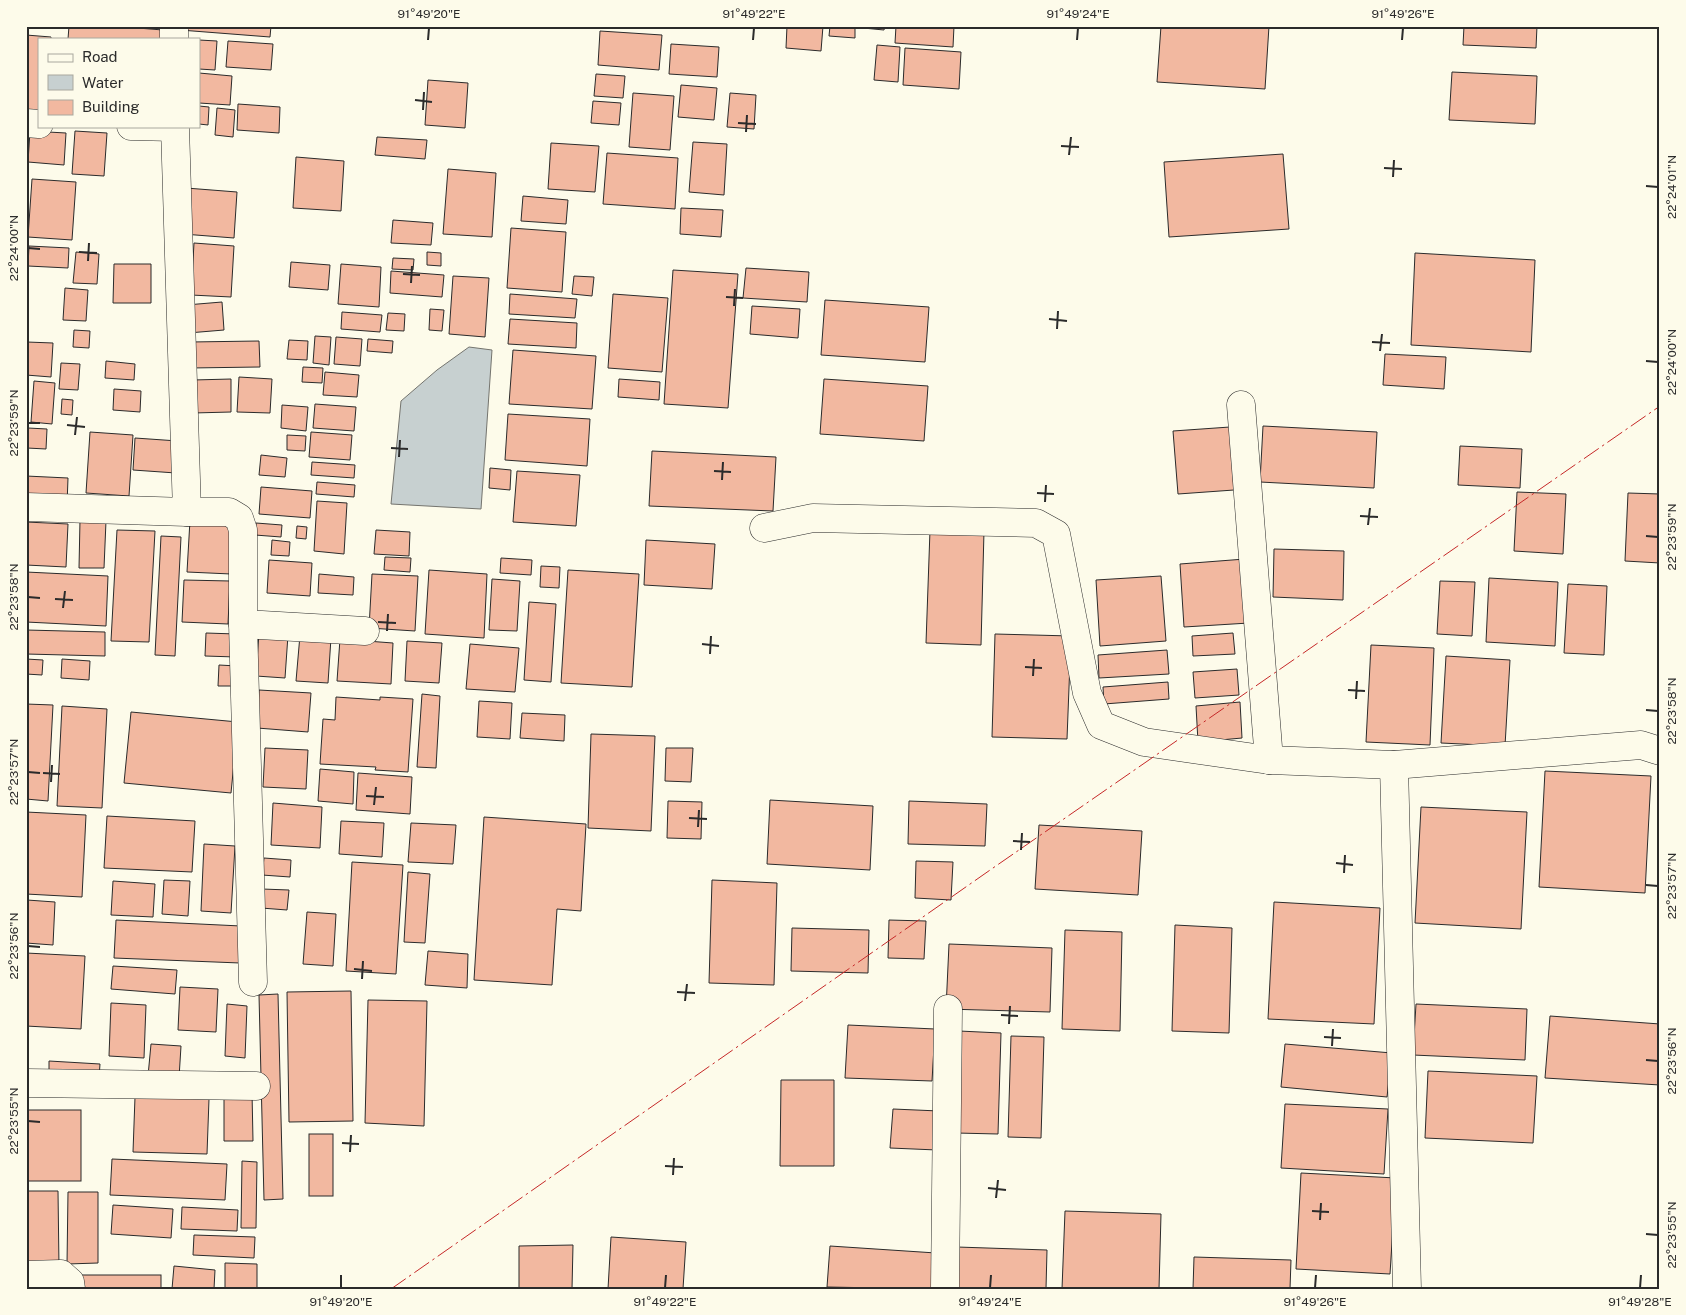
<svg xmlns="http://www.w3.org/2000/svg" width="1686" height="1315" viewBox="0 0 1686 1315" font-family="'Public Sans',sans-serif">
<rect width="100%" height="100%" fill="#fdfbea"/>
<path fill="#c7d0d0" stroke="#74746e" d="M469,347l23,3 -11,159 -90,-5 10,-103 36,-31z"/>
<g fill="#f2b8a0" stroke="#2b2b2b">
<path d="M69,26h43l51,4 -1,9h-94z"/>
<path d="M180,26h91l-1,11 -90,-7z"/>
<path d="M787,26h36l-2,25 -35,-3z"/>
<path d="M830,26h25v12l-26,-2z"/>
<path d="M863,26h22l-1,4 -21,-2z"/>
<path d="M896,26h58l-1,21 -58,-4z"/>
<path d="M1161,26h108l-4,63 -108,-7z"/>
<path d="M1464,26h73l-1,22 -73,-3z"/>
<path d="M600,31l62,4 -3,35 -61,-5z"/>
<path d="M26,35l25,2v2h-12v75l-13,-1z"/>
<path d="M199,40l18,1 -2,29 -16,-1z"/>
<path d="M228,41l45,3 -2,26 -45,-3z"/>
<path d="M671,44l48,3 -2,30 -48,-3z"/>
<path d="M877,45l23,2 -2,35 -24,-2z"/>
<path d="M905,48l56,4 -2,37 -56,-4z"/>
<path d="M1452,72l85,4 -2,48 -86,-4z"/>
<path d="M199,73l33,3 -2,29 -31,-2z"/>
<path d="M596,74l29,2 -2,22 -29,-2z"/>
<path d="M428,80l40,3 -3,45 -40,-3z"/>
<path d="M681,85l36,3 -3,32 -36,-3z"/>
<path d="M633,93l41,3 -4,54 -41,-3z"/>
<path d="M730,93l26,2 -2,34 -27,-2z"/>
<path d="M593,101l28,2 -2,22 -28,-2z"/>
<path d="M238,104l42,3 -1,26 -42,-3z"/>
<path d="M199,106l10,1 -1,18 -9,-1z"/>
<path d="M217,108l18,2 -2,27 -18,-2z"/>
<path d="M30,131l36,2 -2,32 -36,-3z"/>
<path d="M75,131l32,2 -3,43 -32,-2z"/>
<path d="M377,137l50,3 -2,19 -50,-4z"/>
<path d="M693,142l34,2 -3,51 -35,-3z"/>
<path d="M551,143l48,3 -4,46 -47,-3z"/>
<path d="M607,153l71,5 -3,51 -72,-5z"/>
<path d="M1283,154l6,75 -120,8 -5,-75z"/>
<path d="M296,157l48,4 -3,50 -48,-3z"/>
<path d="M448,169l48,4 -4,64 -49,-3z"/>
<path d="M32,179l44,3 -4,58 -44,-3z"/>
<path d="M186,188l51,4 -3,46 -51,-4z"/>
<path d="M523,196l45,4 -2,24 -45,-3z"/>
<path d="M681,208l42,2 -2,27 -41,-3z"/>
<path d="M393,220l40,3 -2,22 -40,-2z"/>
<path d="M511,228l55,4 -4,60 -55,-4z"/>
<path d="M194,243l40,3 -3,51 -40,-2z"/>
<path d="M29,246l40,2 -1,20 -40,-2z"/>
<path d="M76,252l23,2 -2,30 -24,-1z"/>
<path d="M427,252l14,1v13l-14,-1z"/>
<path d="M1415,253l120,7 -4,92 -120,-7z"/>
<path d="M393,258l21,1 -1,11 -21,-1z"/>
<path d="M291,262l39,3 -2,25 -39,-3z"/>
<path d="M114,264h37v39h-38z"/>
<path d="M341,264l40,3 -2,40 -41,-3z"/>
<path d="M746,268l63,4 -2,30 -64,-4z"/>
<path d="M673,270l65,4 -10,134 -64,-4z"/>
<path d="M391,271l53,4 -2,22 -52,-4z"/>
<path d="M453,276l36,2 -4,59 -36,-3z"/>
<path d="M574,276l20,1 -2,19 -20,-2z"/>
<path d="M65,288l23,2 -2,31 -23,-1z"/>
<path d="M510,294l67,5 -2,19 -66,-4z"/>
<path d="M613,294l55,4 -6,74 -54,-4z"/>
<path d="M825,300l104,7 -4,55 -104,-7z"/>
<path d="M222,302l2,28 -36,3 -2,-28z"/>
<path d="M752,306l48,3 -2,29 -48,-4z"/>
<path d="M430,309l14,1 -2,21 -13,-1z"/>
<path d="M342,312l40,3 -2,17 -39,-3z"/>
<path d="M388,313l17,1 -1,17 -18,-1z"/>
<path d="M510,319l67,4 -1,25 -68,-4z"/>
<path d="M74,330l16,1 -1,17 -16,-1z"/>
<path d="M315,336l16,1 -2,28 -16,-2z"/>
<path d="M336,337l26,2 -2,27 -26,-2z"/>
<path d="M368,339l25,2 -1,12 -25,-2z"/>
<path d="M289,340l19,1 -1,19 -20,-1z"/>
<path d="M259,341l1,26 -70,1v-26z"/>
<path d="M27,342l26,1 -2,34 -25,-2z"/>
<path d="M513,350l83,6 -4,53 -83,-5z"/>
<path d="M1385,354l61,3 -2,32 -61,-4z"/>
<path d="M106,361l29,3 -1,16 -29,-2z"/>
<path d="M61,363l19,1 -2,26 -19,-1z"/>
<path d="M303,367l20,1 -1,15 -20,-1z"/>
<path d="M325,372l34,3 -2,22 -34,-2z"/>
<path d="M239,377l33,2 -2,34 -33,-1z"/>
<path d="M231,379v33l-38,1v-33z"/>
<path d="M619,379l41,3 -1,18 -41,-3z"/>
<path d="M824,379l104,7 -4,55 -104,-7z"/>
<path d="M34,381l21,2 -3,41 -21,-2z"/>
<path d="M114,389l27,2 -1,21 -27,-2z"/>
<path d="M62,399l11,1 -1,15 -11,-1z"/>
<path d="M315,404l41,3 -2,24 -41,-3z"/>
<path d="M282,405l26,2 -2,24 -25,-3z"/>
<path d="M508,414l82,5 -3,47 -82,-6z"/>
<path d="M1263,426l114,6 -3,56 -114,-6z"/>
<path d="M1230,427l4,63 -56,4 -5,-63z"/>
<path d="M28,428l19,1 -1,20 -19,-1z"/>
<path d="M90,432l43,3 -4,61 -43,-3z"/>
<path d="M311,432l41,3 -2,25 -41,-3z"/>
<path d="M287,435l19,1 -1,15 -18,-1z"/>
<path d="M135,438l43,3 -2,32 -43,-3z"/>
<path d="M1460,446l62,3 -2,39 -62,-3z"/>
<path d="M652,451l124,6 -3,54 -124,-5z"/>
<path d="M261,455l26,3 -2,19 -26,-2z"/>
<path d="M312,462l43,3 -1,13 -43,-3z"/>
<path d="M490,468l21,2 -1,20 -21,-2z"/>
<path d="M517,471l63,4 -4,51 -63,-4z"/>
<path d="M26,476l42,2 -1,27 -41,-3z"/>
<path d="M317,482l38,3 -1,12 -38,-3z"/>
<path d="M261,487l51,4 -2,27 -51,-4z"/>
<path d="M1517,492l49,2 -3,60 -49,-3z"/>
<path d="M1628,493l32,1v69l-35,-2z"/>
<path d="M317,501l30,2 -3,51 -30,-3z"/>
<path d="M80,520l26,1 -2,47h-25z"/>
<path d="M190,520l45,2 -4,52 -44,-2z"/>
<path d="M26,522l42,2 -2,43 -40,-2z"/>
<path d="M256,523l26,2 -1,12 -26,-2z"/>
<path d="M297,526l10,1 -1,12 -10,-1z"/>
<path d="M117,530l38,1 -6,111 -38,-1z"/>
<path d="M376,530l34,2 -1,24 -35,-2z"/>
<path d="M930,530l54,1 -3,114 -55,-2z"/>
<path d="M161,536l20,1 -6,119 -20,-1z"/>
<path d="M272,540l18,2 -1,14 -18,-1z"/>
<path d="M646,540l69,4 -3,45 -68,-4z"/>
<path d="M1274,549l70,2 -1,49 -70,-3z"/>
<path d="M385,557l26,1 -1,14 -26,-2z"/>
<path d="M501,558l31,2 -1,15 -31,-2z"/>
<path d="M1245,559l4,64 -65,4 -4,-63z"/>
<path d="M269,560l43,3 -2,33 -43,-3z"/>
<path d="M541,566l19,1 -1,21 -19,-1z"/>
<path d="M429,570l58,4 -3,64 -59,-4z"/>
<path d="M568,570l71,4 -7,113 -71,-4z"/>
<path d="M26,572l82,4 -2,50 -80,-4z"/>
<path d="M319,574l35,3 -1,18 -35,-2z"/>
<path d="M372,574l46,2 -3,55 -46,-3z"/>
<path d="M1161,576l5,65 -66,5 -4,-66z"/>
<path d="M1489,578l69,4 -3,64 -69,-4z"/>
<path d="M492,579l28,2 -3,50 -28,-1z"/>
<path d="M184,580l46,1 -2,43 -46,-2z"/>
<path d="M1440,581l35,1 -3,54 -35,-2z"/>
<path d="M1568,584l39,2 -3,69 -40,-2z"/>
<path d="M529,602l27,2 -5,78 -27,-2z"/>
<path d="M26,630l79,2v24l-79,-2z"/>
<path d="M206,633l30,1v23l-31,-1z"/>
<path d="M259,633l29,2 -3,43 -29,-2z"/>
<path d="M1233,633l2,21 -42,2 -1,-20z"/>
<path d="M995,634l76,2 -4,103 -75,-2z"/>
<path d="M300,635l31,3 -3,45 -32,-2z"/>
<path d="M340,639l53,4 -2,41 -54,-3z"/>
<path d="M407,641l35,2 -3,40 -34,-2z"/>
<path d="M470,644l49,4 -4,44 -49,-3z"/>
<path d="M1371,645l63,3 -4,97 -64,-3z"/>
<path d="M1167,650l2,24 -70,4 -1,-23z"/>
<path d="M1446,656l64,4 -5,86 -64,-3z"/>
<path d="M26,659l17,1 -1,15 -16,-1z"/>
<path d="M62,659l28,2 -1,19 -28,-2z"/>
<path d="M219,665l18,1 -1,20h-18z"/>
<path d="M1237,669l2,26 -44,3 -2,-26z"/>
<path d="M1168,682l1,17 -65,5 -1,-17z"/>
<path d="M259,690l52,3 -3,39 -51,-4z"/>
<path d="M422,694l18,2 -4,72 -19,-1z"/>
<path d="M336,697l44,3v-3l33,2 -5,73 -33,-2 1,-3 -56,-3 3,-45 12,1z"/>
<path d="M479,701l33,2 -2,36 -33,-2z"/>
<path d="M1240,702l2,36 -44,4 -2,-36z"/>
<path d="M26,704l27,1 -5,96 -22,-2z"/>
<path d="M62,706l45,3 -5,99 -45,-2z"/>
<path d="M131,712l107,10 -7,71 -107,-10z"/>
<path d="M522,713l43,2 -1,26 -44,-3z"/>
<path d="M591,734l64,2 -4,95 -63,-3z"/>
<path d="M265,748l43,2 -2,39 -43,-2z"/>
<path d="M666,748h27l-2,34 -26,-1z"/>
<path d="M320,769l34,3 -1,32 -35,-3z"/>
<path d="M1545,771l106,5 -6,117 -106,-6z"/>
<path d="M358,773l54,4 -2,37 -54,-4z"/>
<path d="M770,800l103,6 -3,64 -103,-6z"/>
<path d="M668,801l34,1 -1,37 -34,-1z"/>
<path d="M909,801l78,3 -2,42 -77,-2z"/>
<path d="M273,803l49,4 -2,41 -49,-3z"/>
<path d="M1421,807l106,5 -6,117 -106,-6z"/>
<path d="M26,812l60,3 -4,82 -56,-3z"/>
<path d="M107,816l88,5 -3,51 -88,-4z"/>
<path d="M484,817l102,7 -5,87 -24,-2 -5,76 -78,-5z"/>
<path d="M341,821l43,2 -2,34 -43,-3z"/>
<path d="M411,823l45,2 -3,39 -45,-2z"/>
<path d="M1039,825l103,6 -4,64 -103,-6z"/>
<path d="M204,844l31,2 -4,67 -30,-2z"/>
<path d="M264,858l27,2 -1,17 -28,-2z"/>
<path d="M916,861l37,1 -2,38 -36,-2z"/>
<path d="M352,862l51,3 -7,109 -50,-3z"/>
<path d="M408,872l22,2 -5,69 -21,-1z"/>
<path d="M164,880l26,1 -2,35 -26,-2z"/>
<path d="M712,880l65,3 -3,102 -65,-2z"/>
<path d="M113,881l42,3 -2,33 -42,-2z"/>
<path d="M262,889l27,1 -2,20 -26,-2z"/>
<path d="M27,900l28,2 -2,43 -27,-2z"/>
<path d="M1274,902l106,6 -6,116 -106,-5z"/>
<path d="M307,912l29,2 -3,52 -30,-2z"/>
<path d="M116,920l125,6 -1,37 -126,-5z"/>
<path d="M889,920l37,1 -2,38 -36,-1z"/>
<path d="M1175,925l57,3 -3,105 -57,-2z"/>
<path d="M792,928l77,2 -1,43 -77,-2z"/>
<path d="M1065,930l57,2 -2,99 -58,-2z"/>
<path d="M949,944l103,4 -2,64 -104,-3z"/>
<path d="M428,951l40,3 -1,34 -42,-3z"/>
<path d="M26,953l59,3 -4,73 -55,-3z"/>
<path d="M113,966l64,4 -2,24 -64,-5z"/>
<path d="M180,987l38,2 -2,43 -38,-2z"/>
<path d="M351,991l2,130 -64,1 -2,-130z"/>
<path d="M278,994l5,205 -19,1 -5,-205z"/>
<path d="M368,1000l59,1 -3,125 -59,-3z"/>
<path d="M111,1003l35,2 -2,53 -35,-2z"/>
<path d="M227,1004l20,2 -2,52 -20,-2z"/>
<path d="M1416,1004l111,5 -2,51 -112,-5z"/>
<path d="M1550,1016l110,8v61l-115,-7z"/>
<path d="M848,1025l87,4 -3,52 -87,-3z"/>
<path d="M959,1031l42,2 -3,101 -42,-1z"/>
<path d="M1011,1036l33,1 -3,101 -33,-1z"/>
<path d="M151,1044l30,2 -2,32 -31,-2z"/>
<path d="M1285,1044l107,9 -5,44 -106,-10z"/>
<path d="M49,1061l51,3 -1,14 -50,-2z"/>
<path d="M1428,1071l109,5 -4,67 -108,-5z"/>
<path d="M781,1080h53v86h-54z"/>
<path d="M224,1092h28l1,49h-29z"/>
<path d="M135,1097l74,2 -2,55 -74,-2z"/>
<path d="M1285,1104l103,5 -4,65 -103,-6z"/>
<path d="M893,1109l46,2 -2,39 -47,-2z"/>
<rect x="26" y="1110" width="55" height="71"/>
<rect x="309" y="1134" width="24" height="62"/>
<path d="M112,1159l115,5 -2,36 -115,-5z"/>
<path d="M242,1161l15,1 -1,66h-15z"/>
<path d="M1301,1173l95,5 -6,96 -94,-5z"/>
<path d="M26,1191h32l1,76 -33,1z"/>
<path d="M68,1192h30v71l-31,1z"/>
<path d="M113,1205l60,4 -2,29 -60,-4z"/>
<path d="M182,1207l56,3 -1,21 -56,-2z"/>
<path d="M1065,1211l96,3 -2,75h-97z"/>
<path d="M194,1235l61,2 -1,21 -61,-3z"/>
<path d="M611,1237l75,5 -3,47h-75z"/>
<path d="M573,1245l-1,44h-53v-43z"/>
<path d="M830,1246l106,7 -2,36 -107,-2z"/>
<path d="M957,1247l90,3 -1,39h-90z"/>
<path d="M1194,1257l97,3 -1,29h-97z"/>
<path d="M225,1263l32,1v25h-32z"/>
<path d="M174,1266l41,4 -1,19h-42z"/>
<rect x="81" y="1275" width="80" height="14"/>
</g>
<g fill="none" stroke-linecap="round" stroke-linejoin="round">
<defs>
<g id="minor">
<path d="M174,26v13"/>
<path d="M26,123l13,1"/>
<path d="M131,126l44,1 12,385"/>
<path d="M1241,405l28,355"/>
<path d="M26,507l161,5h42l10,6 4,12v94l10,358"/>
<path d="M764,528l49,-10 223,5 20,11 31,159 14,32 43,17 125,18 125,5 13,524"/>
<path d="M243,624l122,7"/>
<path d="M1394,765l247,-20 19,6"/>
<path d="M26,1083l230,3"/>
<path d="M26,1275l35,-1 9,8 1,7"/>
<path d="M945,1289l3,-280"/>
</g>
</defs>
<use href="#minor" stroke="#2b2b2b" stroke-width="29"/>
<use href="#minor" stroke="#fdfbea" stroke-width="28"/>
<path stroke="#c62828" stroke-width="1" stroke-dasharray="18 4 2.5 4" stroke-linecap="butt" d="M391,1289l602,-421 667,-462"/>
</g>
<path fill="none" stroke="#2b2b2b" stroke-width="2" d="M428,40l1,-12M753,40l1,-12M1077,40l1,-12M1402,40l1,-12M415,100l17,2M423,110l1,-18M738,123l18,1M746,132l1,-17M1061,146l18,1M1069,155l2,-18M1384,168l18,1M1393,177l1,-17M1646,186l12,1M28,248l12,1M79,252l18,1M88,261l1,-18M403,274l17,1M411,283l1,-17M726,297l17,1M734,306l1,-17M1049,319l18,2M1057,329l1,-18M1372,342l18,1M1380,351l2,-17M1646,361l12,1M28,423h12M67,425l18,2M75,435l2,-18M391,448l17,1M399,457l1,-17M714,471l17,1M722,480l1,-18M1037,493l17,1M1045,502l1,-17M1360,516l18,1M1368,525l2,-17M1646,536l12,1M28,597l12,1M55,599l18,1M63,608l2,-17M378,622l18,1M387,631l1,-17M702,644l17,2M710,654l1,-18M1025,667l17,1M1033,676l1,-17M1348,690l17,1M1356,699l1,-18M1646,710l12,1M28,772l12,1M43,773l17,1M51,782l1,-17M366,796l18,1M374,805l2,-18M689,818l18,1M698,827l1,-17M1013,841l17,1M1021,850l1,-17M1336,863l17,2M1344,873l1,-18M1646,885l12,1M28,946l12,1M354,969l18,2M362,979l1,-18M677,992l18,1M685,1001l2,-17M1001,1015l17,1M1009,1024l1,-18M1324,1037l17,1M1332,1046l1,-17M1646,1060l12,1M28,1121l12,1M342,1143l17,1M350,1152l1,-17M665,1166l18,1M673,1175l1,-17M988,1188l18,2M996,1198l2,-18M1312,1211l17,1M1320,1220l1,-17M1646,1234l12,1M341,1288v-13M665,1288l1,-13M990,1288l1,-13M1315,1288l1,-13M1640,1288l1,-13"/>
<rect width="1686" height="1315" fill="none" stroke="#fdfbea" stroke-width="55"/>
<rect x="38" y="38" width="162" height="90" fill="#fdfbea" stroke="#a9a89e"/>
<rect x="48" y="54" width="25" height="8" fill="#fdfbea" stroke="#a9a89e"/>
<text x="82" y="62" font-size="15" fill="#2b2b2b">Road</text>
<rect x="48" y="75" width="25" height="15" fill="#c7d0d0" stroke="#a9a89e"/>
<text x="82" y="88" font-size="15" fill="#2b2b2b">Water</text>
<rect x="48" y="100" width="25" height="15" fill="#f2b8a0" stroke="#a9a89e"/>
<text x="82" y="112" font-size="15" fill="#2b2b2b">Building</text>
<rect x="28" y="28" width="1630" height="1260" fill="none" stroke="#2b2b2b" stroke-width="2"/>
<g font-size="12" text-anchor="middle" fill="#2b2b2b">
<text x="429" y="18">91°49'20"E</text>
<text x="754" y="18">91°49'22"E</text>
<text x="1078" y="18">91°49'24"E</text>
<text x="1403" y="18">91°49'26"E</text>
<text transform="translate(1672 187) rotate(-90)" y="4">22°24'01"N</text>
<text transform="translate(14 248) rotate(-90)" y="4">22°24'00"N</text>
<text transform="translate(1672 362) rotate(-90)" y="4">22°24'00"N</text>
<text transform="translate(14 423) rotate(-90)" y="4">22°23'59"N</text>
<text transform="translate(1672 537) rotate(-90)" y="4">22°23'59"N</text>
<text transform="translate(14 597) rotate(-90)" y="4">22°23'58"N</text>
<text transform="translate(1672 711) rotate(-90)" y="4">22°23'58"N</text>
<text transform="translate(14 772) rotate(-90)" y="4">22°23'57"N</text>
<text transform="translate(1672 886) rotate(-90)" y="4">22°23'57"N</text>
<text transform="translate(14 946) rotate(-90)" y="4">22°23'56"N</text>
<text transform="translate(1672 1061) rotate(-90)" y="4">22°23'56"N</text>
<text transform="translate(14 1121) rotate(-90)" y="4">22°23'55"N</text>
<text transform="translate(1672 1235) rotate(-90)" y="4">22°23'55"N</text>
<text x="341" y="1306">91°49'20"E</text>
<text x="665" y="1306">91°49'22"E</text>
<text x="990" y="1306">91°49'24"E</text>
<text x="1315" y="1306">91°49'26"E</text>
<text x="1640" y="1306">91°49'28"E</text>
</g>
</svg>
